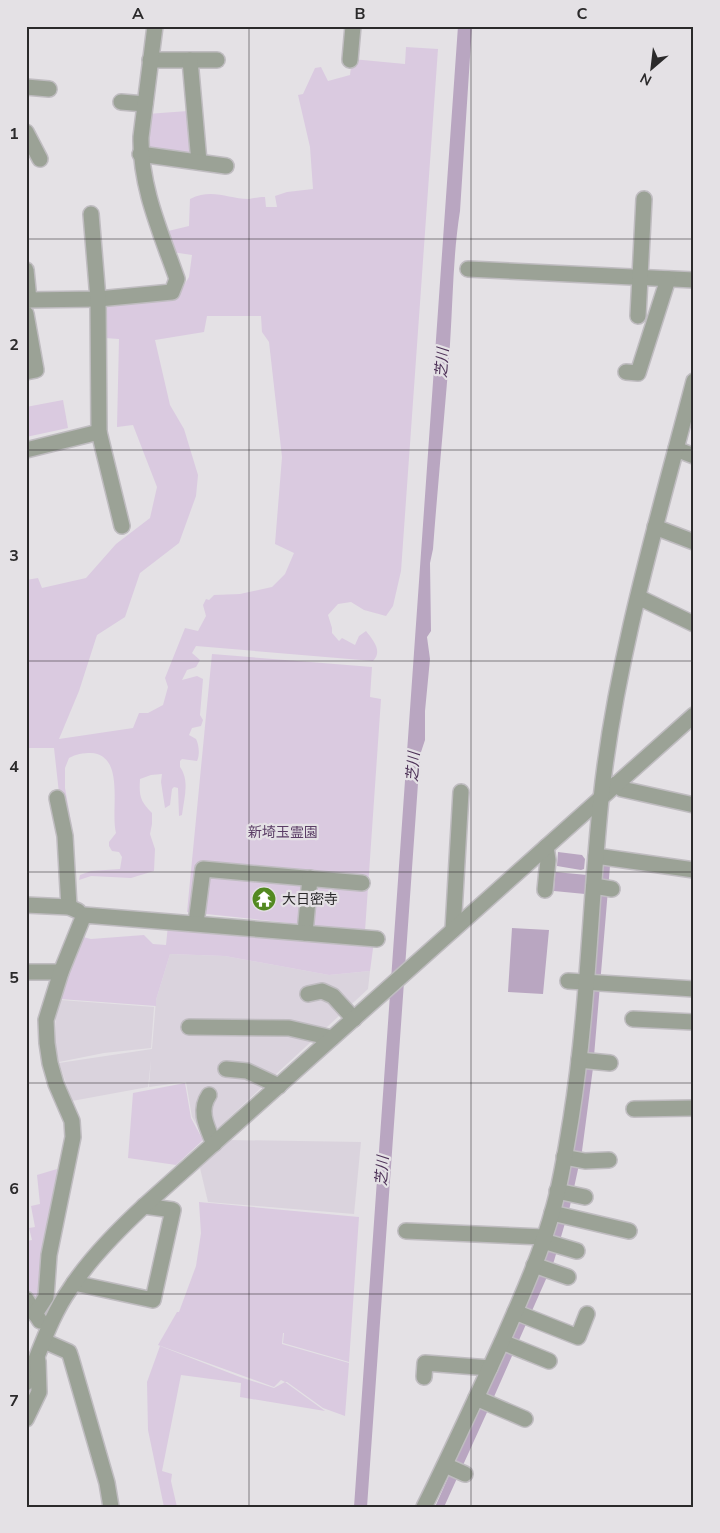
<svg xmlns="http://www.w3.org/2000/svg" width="720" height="1533" viewBox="0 0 720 1533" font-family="'Nunito Sans','Noto Sans JP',sans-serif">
<rect width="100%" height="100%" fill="#e4e1e5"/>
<g fill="#dad3dd">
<path d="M170,954l55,2 104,19 41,-4 -2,18 -163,151 -13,-23 -6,-35 -37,5 2,-27 -3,27 -76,14 -13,-38 93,-14 4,-49z"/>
<path d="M61,1000l93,7 -3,41 -47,5 -45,9 -4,-18 1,-29z"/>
<path d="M230,1140l131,2 -7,72 -146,-12 -8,-34z"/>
</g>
<g fill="#dacae0" fill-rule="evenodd">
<path d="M406,47l32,2 -37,522 -8,35 -7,10 -22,-6 -13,-8 -13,2 -10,11 4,13v5l7,8 3,-3 13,7 4,-9 7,-5c7,9 17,20 7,30l-177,-15 -4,7 8,7 -4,7 -9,3 -5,10 15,-4 6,3 -3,36 3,5 -2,6 -9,2 -3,7 7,4c3,6 4,16 1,22l-15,-2 -2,2v6c10,14 4,31 2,48l-3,1 -1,-28 -4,-1 -2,2 -2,16 -5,3 -4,-26 1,-8 -11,1 -11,4c-1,17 0,22 12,34v11l-2,10 5,15 -1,22 -23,7 -40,-2 -12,4 1,-5 11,-4 29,-2 2,-12 -3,-5 -7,-1 -3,-5v-4l7,-9c-6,-22 10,-78 -25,-80 -8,0 -15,1 -22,5l-4,10v20l7,39 -5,8 -7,-33 -6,-54h-28v-168l12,-2 4,10 44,-10 30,-34 34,-26 7,-31 -24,-62 -16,2 2,-88 -14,-1 -1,-35 74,-8 11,-18 3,-22 -20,-3 -8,-20 25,-6 1,-27c23,-11 37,0 59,0 5,-1 11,-2 16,-2l1,10h11l-2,-11 12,-4 26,-3 -3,-42 -12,-52 5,-1 12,-26 6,-1 7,14 22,-6 2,-16 53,5zM207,316h54l1,16 7,10 13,115 -7,87 19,9 -9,21 -13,13 -32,7 -26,1 -5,5 -3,-1 -3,6 3,11 -8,15 -13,-3 -20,50 3,9 -5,18 -15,8h-9l-6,15 -74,11 20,-48 18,-56 28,-18 15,-44 39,-30 17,-47 2,-21 -14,-46 -14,-24 -15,-65 49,-8z"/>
<path d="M188,111l2,33 -1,10 -38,-5 -6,-9 2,-26z"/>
<path d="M63,400l5,28 -42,9v-30z"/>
<path d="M212,654l160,13 -2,30 11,2 -16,232 -178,-19z"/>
<path d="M168,925l206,16 -4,30 -41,4 -104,-19 -55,-2 -14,46v6l-96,-7 23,-62 8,2 53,-4 9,9 13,1z"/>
<path d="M185,1083l6,35 12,22 -27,25 -48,-7 5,-65z"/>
<path d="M57,1169l-1,13h5l-19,114 -7,12 -9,-19v-48l6,-1 -3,-12 6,-1 -4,-21 9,-2 -3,-29z"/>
<path d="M199,1202l160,15 -10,145 -66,-19 1,-10h-2h1l-1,11 67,19 -4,53 -22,-8 -36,-26h-2l40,29 -85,-14 1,-14 -60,-8 -19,96 10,3 -1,7 6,26h-13l-16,-77 -1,-48 13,-36 80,31 34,11 11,-6 -4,-2 -7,7 -116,-42 19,-33h2l17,-46 5,-33z"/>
</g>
<g fill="#b9a6c1">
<path d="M458,26h14l-12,185c-7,44 -7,88 -10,133 -5,68 -12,137 -17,205l-3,14 1,68 -4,6 3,22 -5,52v29l-5,15 -53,752h-13z"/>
<path d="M558,852l24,3 3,4 -1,10 -3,1 -24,-4z"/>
<path d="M601,865l9,1 -17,202 -11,83 -12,55 -16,55 -61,138 -49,108h-9l91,-204 23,-57 10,-29 12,-51 12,-101z"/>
<path d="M555,872l32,3 -2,19 -31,-3z"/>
<path d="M512,928l18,1v6v-6l19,1 -6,64 -35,-2z"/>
</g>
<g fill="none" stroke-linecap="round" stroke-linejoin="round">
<defs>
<g id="minor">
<path d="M150,60h67"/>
<path d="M190,60l9,102"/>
<path d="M350,60l3,-34"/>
<path d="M26,87l23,2"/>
<path d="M121,102l24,2"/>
<path d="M26,132l14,27"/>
<path d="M140,154l86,12"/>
<path d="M468,269l226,11"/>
<path d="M26,270l3,30"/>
<path d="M26,300l72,-1 74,-7 5,-13c-16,-46 -37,-92 -36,-142l14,-111"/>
<path d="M26,314l10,56 -10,2"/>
<path d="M638,316l6,-117"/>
<path d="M626,372l12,1 30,-94"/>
<path d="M99,432l23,94"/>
<path d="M676,449l18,7"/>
<path d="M26,450l73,-18 -1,-133 -7,-85"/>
<path d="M655,527l39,15"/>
<path d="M638,597l56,27"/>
<path d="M616,784l6,5 72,16"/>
<path d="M57,798l8,38 4,71"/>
<path d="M596,856l98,14"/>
<path d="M594,886l18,3"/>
<path d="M545,890l3,-30 -2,-13"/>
<path d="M26,905l43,2 9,4"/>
<path d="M196,923l7,-54 159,14"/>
<path d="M453,930l8,-138"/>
<path d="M305,933l5,-55"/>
<path d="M26,972h35"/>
<path d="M568,981l126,8"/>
<path d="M308,994l14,-3 11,5 21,23"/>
<path d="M633,1019l61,3"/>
<path d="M189,1027l100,1 43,10"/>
<path d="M579,1060l31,3"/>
<path d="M226,1069l21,2 32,15"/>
<path d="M209,1095c-11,16 -2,32 5,49"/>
<path d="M634,1109l60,-1"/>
<path d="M564,1157l21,4 24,-1"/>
<path d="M557,1191l28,6"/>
<path d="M552,1213l77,18"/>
<path d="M406,1231l138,6"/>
<path d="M543,1241l34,10"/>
<path d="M534,1265l34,12"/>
<path d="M74,1283l79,17 20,-90 -29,-4"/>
<path d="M26,1299l14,22"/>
<path d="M515,1312l63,25 9,-23"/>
<path d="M35,1314l11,-17 3,-42 24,-118 -1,-16 -16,-37 -6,-21 -3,-20 -1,-23 15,-48 23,-57 293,24"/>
<path d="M44,1341l25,11 2,6 36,125 4,24"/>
<path d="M502,1342l47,19"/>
<path d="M424,1377l1,-14 65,5"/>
<path d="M26,1383c14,-31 24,-66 44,-94 20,-31 47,-58 74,-83l550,-491"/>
<path d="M476,1398l49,21"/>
<path d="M26,1419l13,-27 -1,-31"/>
<path d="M445,1465l20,9"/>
<path d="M424,1507c28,-56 54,-113 80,-170 19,-43 38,-86 50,-131 8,-29 12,-58 17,-87 17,-106 19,-214 30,-320 15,-142 57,-280 93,-418"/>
</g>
</defs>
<use href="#minor" stroke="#bfbcc0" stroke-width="18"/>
<use href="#minor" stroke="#9ba296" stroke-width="15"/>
</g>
<path fill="none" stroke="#2b2a2b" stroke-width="1" stroke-opacity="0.55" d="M249,26v1481M471,26v1481M26,239h668M26,450h668M26,661h668M26,872h668M26,1083h668M26,1294h668"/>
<defs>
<symbol id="temple-disc" viewBox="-11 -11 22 22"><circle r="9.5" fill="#538921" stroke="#e4e1e5"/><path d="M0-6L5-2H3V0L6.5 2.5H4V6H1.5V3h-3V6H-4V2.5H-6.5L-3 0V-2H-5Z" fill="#fff"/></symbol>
</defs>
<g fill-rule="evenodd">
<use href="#temple-disc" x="250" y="885" width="28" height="28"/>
</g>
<g text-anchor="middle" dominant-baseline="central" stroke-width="4.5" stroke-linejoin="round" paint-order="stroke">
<g font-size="14" fill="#5a3d65" stroke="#e4e1e5">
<text x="283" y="832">新埼玉霊園</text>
</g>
<g font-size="14" fill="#2b2a2b" stroke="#e4e1e5" text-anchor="start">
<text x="282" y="899">大日密寺</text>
</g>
<g font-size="15" font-style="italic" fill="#4e3258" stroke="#e4e1e5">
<text transform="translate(442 363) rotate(-86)">芝川</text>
<text transform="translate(413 767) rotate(-86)">芝川</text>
<text transform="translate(382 1171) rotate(-86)">芝川</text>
</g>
</g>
<rect width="720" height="1533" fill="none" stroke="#e4e1e5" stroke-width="55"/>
<g transform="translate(652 68) rotate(208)" stroke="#e4e1e5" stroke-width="4" paint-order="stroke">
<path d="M0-4L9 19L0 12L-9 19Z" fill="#2b2a2b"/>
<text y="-8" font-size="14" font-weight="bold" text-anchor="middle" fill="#2b2a2b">N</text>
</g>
<rect x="28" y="28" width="664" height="1478" fill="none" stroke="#2b2a2b" stroke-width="2"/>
<g font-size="16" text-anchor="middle" font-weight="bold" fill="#2b2a2b">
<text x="138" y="19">A</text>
<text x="360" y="19">B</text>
<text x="582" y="19">C</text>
<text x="14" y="139">1</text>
<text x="14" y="350">2</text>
<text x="14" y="561">3</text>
<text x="14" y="772">4</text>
<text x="14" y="983">5</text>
<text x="14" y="1194">6</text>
<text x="14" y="1406">7</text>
</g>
</svg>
